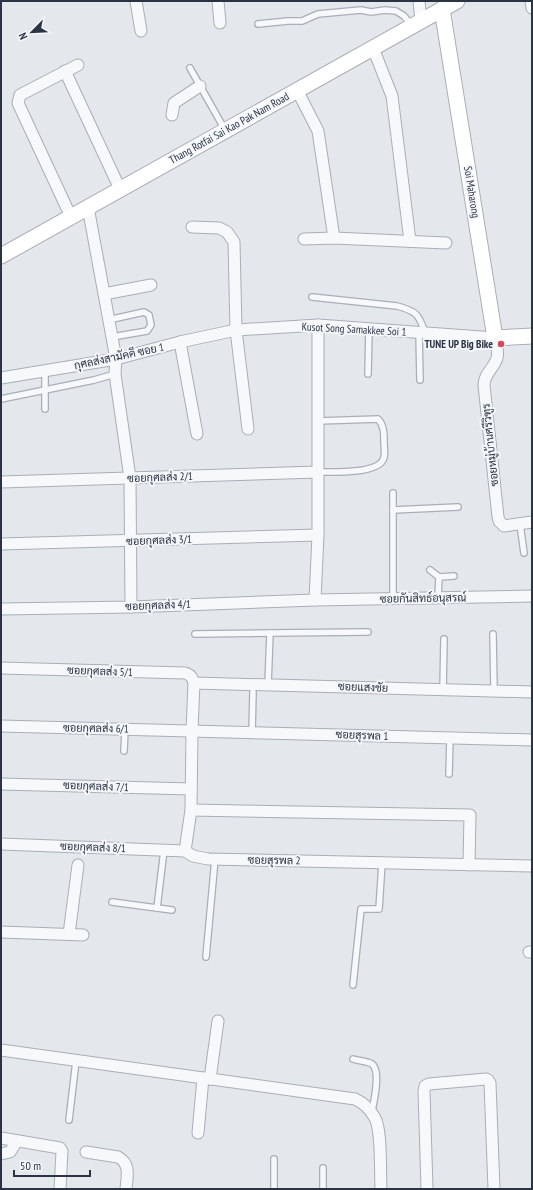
<svg xmlns="http://www.w3.org/2000/svg" width="533" height="1190" viewBox="0 0 533 1190" font-family="'PT Sans Narrow',Sarabun,sans-serif">
<rect width="100%" height="100%" fill="#e4e7ec"/>
<g fill="none" stroke-linecap="round" stroke-linejoin="round">
<defs>
<g id="lane">
<path d="M258,24l30,-3h14l16,-7 43,-4 10,2 14,-2 11,1 8,5 8,10"/>
<path d="M190,68l35,62"/>
<path d="M312,297l85,9c19,5 22,8 28,27"/>
<path d="M108,320l36,-8 5,3 2,10 -4,6 -35,6"/>
<path d="M419,332l1,48"/>
<path d="M45,371v38"/>
<path d="M368,374l1,-45"/>
<path d="M1,399l93,-19 21,-6"/>
<path d="M318,421l60,-2c6,6 6,15 6,23 0,6 2,13 -1,18 -7,14 -50,12 -65,12"/>
<path d="M393,510l65,-3"/>
<path d="M520,524l4,29"/>
<path d="M430,570l9,7 -1,20"/>
<path d="M439,577l15,-1"/>
<path d="M393,598v-105"/>
<path d="M195,634l75,-1"/>
<path d="M493,634l1,57"/>
<path d="M268,685l2,-52 98,-1"/>
<path d="M443,690l1,-51"/>
<path d="M252,732l1,-40"/>
<path d="M124,751l1,-22"/>
<path d="M449,774l1,-36"/>
<path d="M112,902l60,8"/>
<path d="M157,908l7,-58"/>
<path d="M206,957l9,-98"/>
<path d="M353,985l8,-76h18l3,-46"/>
<path d="M353,1059c6,2 14,2 19,5 9,7 2,37 0,47"/>
<path d="M69,1120l7,-59"/>
<path d="M323,1168v21"/>
<path d="M274,1189v-30"/>
</g>
<g id="street">
<path d="M136,1l5,30"/>
<path d="M218,1l2,22"/>
<path d="M419,1l2,20"/>
<path d="M531,1l1,7"/>
<path d="M373,48l19,48 18,145"/>
<path d="M65,71l55,118"/>
<path d="M297,90l21,41 16,107"/>
<path d="M172,115l2,-12 26,-17"/>
<path d="M88,207l28,152 -1,15 15,104 1,129"/>
<path d="M71,217l-53,-114 2,-8 58,-30"/>
<path d="M192,227l27,1 8,4 7,10 2,88 12,99"/>
<path d="M304,239l30,-1 112,5"/>
<path d="M104,294l47,-9"/>
<path d="M180,342l17,92"/>
<path d="M1,378l115,-19 64,-17 56,-12 82,-5 177,13c1,6 4,14 2,20 -3,10 -13,16 -13,27l14,132 1,4 5,5 28,-4"/>
<path d="M1,482l317,-10"/>
<path d="M1,544l317,-9"/>
<path d="M315,600l3,-65v-210"/>
<path d="M1,609l130,-2 184,-7 217,-4"/>
<path d="M1,668l184,5c6,2 7,4 9,10l-2,47 -1,80 -6,41 8,5 15,3 324,7"/>
<path d="M194,683l338,9"/>
<path d="M1,726l531,14"/>
<path d="M1,784l190,5"/>
<path d="M191,810l279,5 -1,50"/>
<path d="M1,844l184,7"/>
<path d="M1,932l82,3"/>
<path d="M69,934l9,-69"/>
<path d="M529,952h3"/>
<path d="M1,1050l354,49c9,4 15,10 20,19 7,13 5,54 6,71"/>
<path d="M210,1079l8,-58"/>
<path d="M198,1133l5,-55"/>
<path d="M1,1138l59,10 2,3 -2,38"/>
<path d="M86,1152l32,5c13,7 9,20 8,32"/>
<path d="M1,1154l9,-2 7,-11"/>
<path d="M427,1189l-3,-98 1,-5 4,-2 57,-5 2,1 2,3 4,106"/>
</g>
<g id="secondary">
<path d="M442,9l53,329 37,-2"/>
<path d="M1,256l456,-255"/>
</g>
</defs>
<use href="#lane" stroke="#a9aeb7" stroke-width="8"/>
<use href="#street" stroke="#a9aeb7" stroke-width="13"/>
<use href="#secondary" stroke="#a9aeb7" stroke-width="17"/>
<use href="#lane" stroke="#f7f8fa" stroke-width="5.5"/>
<use href="#street" stroke="#f7f8fa" stroke-width="11"/>
<use href="#secondary" stroke="#fff" stroke-width="15"/>
</g>
<circle fill="#d1495b" stroke="#f4f6f9" stroke-width="1.5" cx="501" cy="344" r="4"/>
<g text-anchor="middle" dominant-baseline="central" stroke-width="4" stroke-linejoin="round" paint-order="stroke">
<g font-size="11" fill="#2b3445" stroke="#f4f6f9">
<text transform="translate(229 128) rotate(-29)">Thang Rotfai Sai Kao Pak Nam Road</text>
<text transform="translate(472 192) rotate(81)">Soi Maharong</text>
<text transform="translate(354 329) rotate(3)">Kusot Song Samakkee Soi 1</text>
<text transform="translate(119 356) rotate(-12)">กุศลส่งสามัคคี ซอย 1</text>
<text transform="translate(490 445) rotate(-96)">ซอยหมู่บ้านศรีวิฑูร</text>
<text transform="translate(160 477) rotate(-2)">ซอยกุศลส่ง 2/1</text>
<text transform="translate(159 540) rotate(-2)">ซอยกุศลส่ง 3/1</text>
<text transform="translate(423 598) rotate(-1)">ซอยกันสิทธ์อนุสรณ์</text>
<text transform="translate(158 605) rotate(-2)">ซอยกุศลส่ง 4/1</text>
<text transform="translate(100 671) rotate(2)">ซอยกุศลส่ง 5/1</text>
<text transform="translate(363 687) rotate(2)">ซอยแสงชัย</text>
<text transform="translate(96 728) rotate(1)">ซอยกุศลส่ง 6/1</text>
<text transform="translate(362 735) rotate(2)">ซอยสุรพล 1</text>
<text transform="translate(96 786) rotate(2)">ซอยกุศลส่ง 7/1</text>
<text transform="translate(93 847) rotate(2)">ซอยกุศลส่ง 8/1</text>
<text transform="translate(274 860) rotate(1)">ซอยสุรพล 2</text>
</g>
<g font-size="11" font-weight="bold" fill="#2b3445" stroke="#f4f6f9" text-anchor="end">
<text x="493" y="344">TUNE UP Big Bike</text>
</g>
</g>
<rect width="533" height="1190" fill="none" stroke="#2b3445" stroke-width="4"/>
<g transform="translate(32 32) rotate(246)" stroke="#f4f6f9" stroke-width="3" paint-order="stroke">
<path d="M0-3L7 15L0 10L-7 15Z" fill="#2b3445"/>
<text y="-6" font-size="11" font-weight="bold" text-anchor="middle" fill="#2b3445">N</text>
</g>
<path d="M14 1170v6h76v-6" fill="none" stroke="#2b3445" stroke-width="2"/>
<text x="20" y="1170" font-size="12" fill="#2b3445" stroke="#f4f6f9" stroke-width="3" paint-order="stroke">50 m</text>
</svg>
